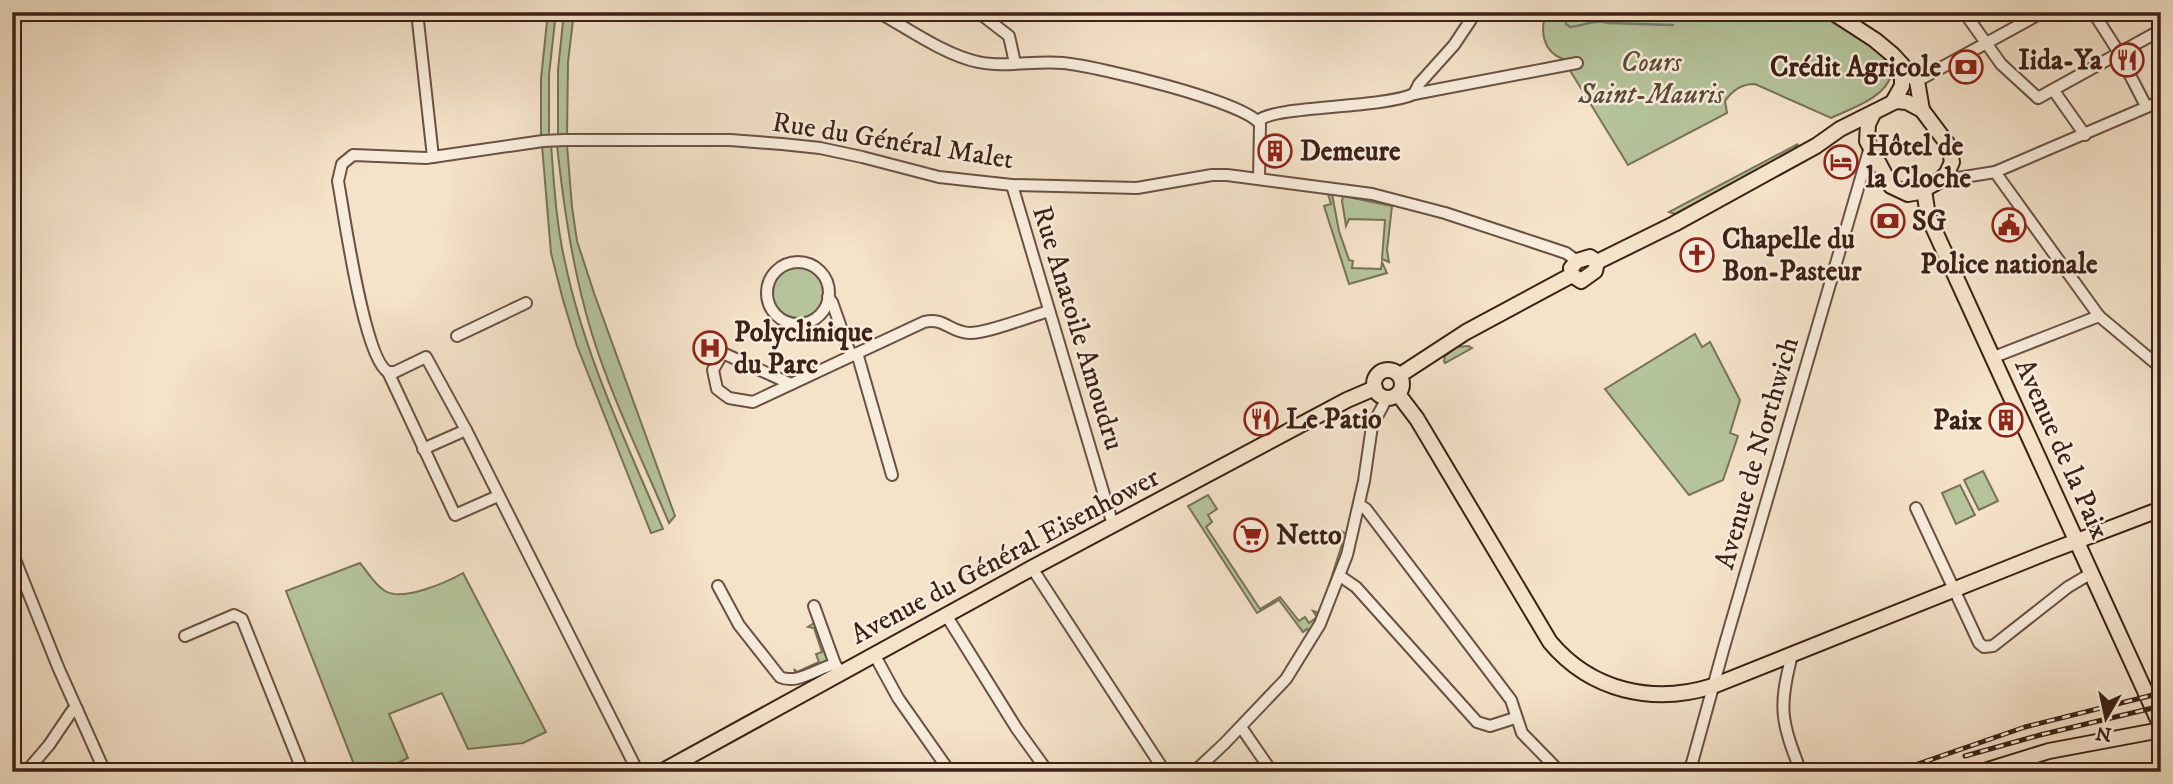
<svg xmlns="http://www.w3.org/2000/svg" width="2173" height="784" viewBox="0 0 2173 784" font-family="'IM FELL DW Pica',serif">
<rect width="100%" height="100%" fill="#f4e2c9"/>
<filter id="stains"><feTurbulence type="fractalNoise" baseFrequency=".00286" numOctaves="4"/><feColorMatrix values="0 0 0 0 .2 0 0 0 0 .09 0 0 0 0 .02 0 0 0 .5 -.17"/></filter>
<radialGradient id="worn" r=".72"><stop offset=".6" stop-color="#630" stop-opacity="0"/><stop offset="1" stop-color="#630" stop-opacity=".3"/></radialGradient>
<g fill="#b5c49b" stroke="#797258" stroke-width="2">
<path d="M548,12h8l-7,63v61l-8,1v-58z"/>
<path d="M564,12h10l-6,50 -1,75 -9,1v-68z"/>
<path d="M1547,12h269l60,37 12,13 4,11c-6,25 -40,35 -61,45l-76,-34c-14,0 -22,6 -30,17l2,12 -99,52 -65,-106c-20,-7 -24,-29 -16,-47z"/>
<path d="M551,144c3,39 5,79 14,118 19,92 61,180 98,267l-12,4 -74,-187 -14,-46 -12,-47 -9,-108z"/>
<path d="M1798,144l-5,7 -118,63 -6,-2z"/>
<path d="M557,145h10l5,62 5,34 17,52 81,223 -6,7c-26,-62 -57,-124 -77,-189 -19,-62 -28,-125 -35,-189z"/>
<path d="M1328,194h4l7,37 10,29 4,1 -1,7 29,1 1,-7 5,11 -38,11 -25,-78 7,-2z"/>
<path d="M1343,196l49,10 -5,44 2,12 -7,-3 3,-39 -36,-1 -3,7 -4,-25z"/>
<circle cx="798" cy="293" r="31"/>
<path d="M1695,334l7,13 8,-5 30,58 -10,33 8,3 -15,44 -34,15 -84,-106z"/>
<path d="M1468,346l4,2 -27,15 -1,-2 1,-5 12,-9z"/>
<path d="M1983,471l15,30 -19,9 -15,-30z"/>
<path d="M1960,485l15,30 -19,9 -14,-31z"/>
<path d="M1208,495l9,14 -9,6 4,7 -6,5 54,82 20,-12 19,24 6,-4 4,6 8,-6 -4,-6 7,2 24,-75 -7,-3 4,-4 7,4 -24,73 -14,25 -3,-4 -4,3 -24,-32 -22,13 -69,-107z"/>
<path d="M360,563c7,8 15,22 25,28 18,11 62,-9 78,-18l83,159 -23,11 -55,6 -26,-56 -53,21 19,44 -29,14h-22l-71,-181z"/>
<path d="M814,623l16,37 -34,14 -2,-5 3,3 22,-10 -3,-8 6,-2 -8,-24 -6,-1z"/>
</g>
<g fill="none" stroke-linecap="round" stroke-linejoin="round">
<path stroke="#777e7a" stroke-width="2.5" d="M1570,12l-4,5v7l4,3c13,-1 25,-8 38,-4l65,2"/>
<defs>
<g id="minor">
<path d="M417,12l16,145"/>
<path d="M878,12c31,17 65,42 100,50 28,6 57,-2 85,1 33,3 181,38 197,61l-1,54"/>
<path d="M978,12l31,24 6,27"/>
<path d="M1964,12l37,52 37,34 123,-68"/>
<path d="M2093,12l23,36 30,58"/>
<path d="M1917,81l126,-69"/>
<path d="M2054,91l31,44"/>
<path d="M1414,94l163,-31"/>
<path d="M1258,121c17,-16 122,-12 156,-27l5,-10 35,-39 22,-33"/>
<path d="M1995,172l104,144 62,52"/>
<path d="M1939,181l56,-9 166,-71"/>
<path d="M1012,185l101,340"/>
<circle cx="798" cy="293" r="31"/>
<path d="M828,297l4,5 19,54"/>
<path d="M457,336l69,-33"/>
<path d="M705,345l86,39"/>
<path d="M857,353l35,122"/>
<path d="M722,354l-9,16 4,19 12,9 24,4 171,-80c21,-5 26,11 46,11 18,0 58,-16 79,-22"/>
<path d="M1994,357l105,-41"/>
<path d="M388,372h7l31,-15 40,73 172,342"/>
<path d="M423,449l43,-19"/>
<path d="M498,496l-43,19 -67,-143c-24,-13 -44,-159 -50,-191l4,-17 11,-9 73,3 117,-17 22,-1h165l52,4 38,4 42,9 77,20 73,8 125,3 75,-13h15l145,19 73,19 100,33 21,7 11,8"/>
<path d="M1360,505l6,4 145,191 11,33 38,39"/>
<path d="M1916,508l63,135 5,4 9,-1 75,-59 22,-13"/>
<path d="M12,552l46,115 47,105"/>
<path d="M1032,568l133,204"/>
<path d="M1340,576l16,11 121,135 13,4 25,-8"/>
<path d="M718,586l21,39 41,52c17,8 38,-9 55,-13l6,9"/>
<path d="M814,606l21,58"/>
<path d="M946,615l71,114 31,43"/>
<path d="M185,636l49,-21 8,4 61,153"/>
<path d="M874,654l24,44 52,74"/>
<path d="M1792,655c-14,53 -11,66 9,117"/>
<path d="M1241,727l31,45"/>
<path d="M26,772l23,-27 23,-34 5,-2"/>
<path d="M1194,772l30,-28 62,-65 34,-55 27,-69 17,-74 8,-55 15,-28"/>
<path d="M1687,772l5,-9 32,-116 146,-500"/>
</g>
<g id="major">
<path d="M1832,12l43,28 18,15 24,26 5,29"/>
<path d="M1893,102l9,-16v-20"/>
<path d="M1924,190l4,26 233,510"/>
<path d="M1597,262l77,-38 142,-78 24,-17 56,-28 11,1 15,8 27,36 3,16 -5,11 -8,8 -20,11 -11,2 -17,-8 -24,-45 1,-17 6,-12"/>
<path d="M1572,275l-1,-7 6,-7 13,-4 7,5"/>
<path d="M1572,275l9,6 14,-10 2,-9"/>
<circle cx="1388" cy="384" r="14"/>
<path d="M1400,375l66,-43 106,-57"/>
<path d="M1398,394l19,25 133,223c41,49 103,63 163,44l335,-134 113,-43"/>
<path d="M661,772l371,-204 315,-168 28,-12"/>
<path d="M1981,772l68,-21 112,-21"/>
</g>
</defs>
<use href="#minor" stroke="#6b5143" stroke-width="14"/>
<use href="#major" stroke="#3d2116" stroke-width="18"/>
<use href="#minor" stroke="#f8ecdc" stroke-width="10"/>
<use href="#major" stroke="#f4e2c9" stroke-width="14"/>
<defs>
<g id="rail">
<path d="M1965,756l75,-21 121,-29"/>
<path d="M1895,772l130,-45 136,-34"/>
</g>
</defs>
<use href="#rail" stroke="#3d2116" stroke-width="5"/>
<use href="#rail" stroke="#f8ecdc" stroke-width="2.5" stroke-dasharray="8" stroke-linecap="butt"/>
</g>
<defs>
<symbol id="restaurant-ring" viewBox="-11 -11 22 22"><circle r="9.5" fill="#f8ecdc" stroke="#8f2418" stroke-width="1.5"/><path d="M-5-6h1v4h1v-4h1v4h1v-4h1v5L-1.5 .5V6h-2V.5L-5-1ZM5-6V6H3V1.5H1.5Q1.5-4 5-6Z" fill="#8f2418"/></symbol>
<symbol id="bank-ring" viewBox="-11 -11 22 22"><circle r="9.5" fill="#f8ecdc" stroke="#8f2418" stroke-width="1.5"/><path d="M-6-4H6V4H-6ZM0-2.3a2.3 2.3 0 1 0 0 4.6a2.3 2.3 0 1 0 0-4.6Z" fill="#8f2418"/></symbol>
<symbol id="building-ring" viewBox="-11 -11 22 22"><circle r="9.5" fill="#f8ecdc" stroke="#8f2418" stroke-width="1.5"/><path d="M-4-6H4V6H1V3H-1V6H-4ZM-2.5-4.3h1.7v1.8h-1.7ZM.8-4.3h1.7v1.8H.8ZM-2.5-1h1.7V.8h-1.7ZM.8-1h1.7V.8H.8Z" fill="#8f2418"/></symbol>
<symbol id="hotel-ring" viewBox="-11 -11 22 22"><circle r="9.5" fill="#f8ecdc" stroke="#8f2418" stroke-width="1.5"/><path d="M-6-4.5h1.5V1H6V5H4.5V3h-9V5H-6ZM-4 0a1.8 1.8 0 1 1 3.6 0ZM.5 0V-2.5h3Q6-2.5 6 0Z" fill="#8f2418"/></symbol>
<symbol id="civic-ring" viewBox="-11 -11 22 22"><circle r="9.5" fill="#f8ecdc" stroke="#8f2418" stroke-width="1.5"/><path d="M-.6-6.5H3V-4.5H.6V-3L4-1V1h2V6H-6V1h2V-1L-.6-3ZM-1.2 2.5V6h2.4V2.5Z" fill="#8f2418"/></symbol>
<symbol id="church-ring" viewBox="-11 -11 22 22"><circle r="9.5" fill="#f8ecdc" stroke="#8f2418" stroke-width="1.5"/><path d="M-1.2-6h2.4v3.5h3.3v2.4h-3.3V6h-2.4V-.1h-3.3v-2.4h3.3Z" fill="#8f2418"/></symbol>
<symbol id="hospital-ring" viewBox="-11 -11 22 22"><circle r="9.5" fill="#f8ecdc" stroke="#8f2418" stroke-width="1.5"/><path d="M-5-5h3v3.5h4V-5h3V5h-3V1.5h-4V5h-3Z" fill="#8f2418"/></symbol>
<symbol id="supermarket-ring" viewBox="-11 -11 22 22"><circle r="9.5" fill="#f8ecdc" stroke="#8f2418" stroke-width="1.5"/><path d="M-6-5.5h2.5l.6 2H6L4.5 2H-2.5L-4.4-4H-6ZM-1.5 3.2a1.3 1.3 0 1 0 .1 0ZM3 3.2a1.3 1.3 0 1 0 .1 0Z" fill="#8f2418"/></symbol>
</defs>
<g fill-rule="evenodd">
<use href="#restaurant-ring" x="2108" y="41" width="38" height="38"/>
<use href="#bank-ring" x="1947" y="48" width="38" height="38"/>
<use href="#building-ring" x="1256" y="132" width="38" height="38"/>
<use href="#hotel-ring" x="1822" y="143" width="38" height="38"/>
<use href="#bank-ring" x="1869" y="202" width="38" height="38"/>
<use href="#civic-ring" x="1990" y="206" width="38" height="38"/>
<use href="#church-ring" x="1678" y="236" width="38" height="38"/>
<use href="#hospital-ring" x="691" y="329" width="38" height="38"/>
<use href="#restaurant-ring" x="1242" y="400" width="38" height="38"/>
<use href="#building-ring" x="1987" y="401" width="38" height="38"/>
<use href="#supermarket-ring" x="1232" y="516" width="38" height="38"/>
</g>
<g text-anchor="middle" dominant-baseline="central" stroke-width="5" stroke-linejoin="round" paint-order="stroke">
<g font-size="28" font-weight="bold" fill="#3d2116" stroke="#f8ecdc" text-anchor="start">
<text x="2102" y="60" text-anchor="end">Iida-Ya</text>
<text x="1941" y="67" text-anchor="end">Crédit Agricole</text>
<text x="1866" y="146">Hôtel de<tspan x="1866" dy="32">la Cloche</tspan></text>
<text x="1300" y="151">Demeure</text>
<text x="1912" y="221">SG</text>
<text x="1722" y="239">Chapelle du<tspan x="1722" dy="32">Bon-Pasteur</tspan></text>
<text x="2009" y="264" text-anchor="middle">Police nationale</text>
<text x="734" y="332">Polyclinique<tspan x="734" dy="32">du Parc</tspan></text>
<text x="1286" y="419">Le Patio</text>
<text x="1982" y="420" text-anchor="end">Paix</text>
<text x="1276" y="535">Netto</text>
</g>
<g font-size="28" font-style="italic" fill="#5b4a37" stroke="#f8ecdc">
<text x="1651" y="62">Cours<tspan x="1651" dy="32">Saint-Mauris</tspan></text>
</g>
<g font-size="28" fill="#3d2116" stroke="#f8ecdc">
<text transform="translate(893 141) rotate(9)">Rue du Général Malet</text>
<text transform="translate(1078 328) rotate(73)">Rue Anatoile Amoudru</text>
<text transform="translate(2062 449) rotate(66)">Avenue de la Paix</text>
<text transform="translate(1757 453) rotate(-74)">Avenue de Northwich</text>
<text transform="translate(1005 556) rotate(-28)">Avenue du Général Eisenhower</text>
</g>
</g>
<rect width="2173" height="784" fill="none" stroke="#f4e2c9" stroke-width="42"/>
<rect x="14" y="14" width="2145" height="756" fill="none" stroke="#3d2116" stroke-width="3.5"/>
<rect x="21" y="21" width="2131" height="742" fill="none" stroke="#3d2116" stroke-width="2"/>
<g transform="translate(2106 718) rotate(189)" stroke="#f8ecdc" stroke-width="5" paint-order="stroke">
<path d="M0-5L12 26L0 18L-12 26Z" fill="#3d2116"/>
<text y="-10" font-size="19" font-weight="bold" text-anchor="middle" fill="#3d2116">N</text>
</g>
<rect width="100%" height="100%" filter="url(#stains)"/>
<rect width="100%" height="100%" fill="url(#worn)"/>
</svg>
